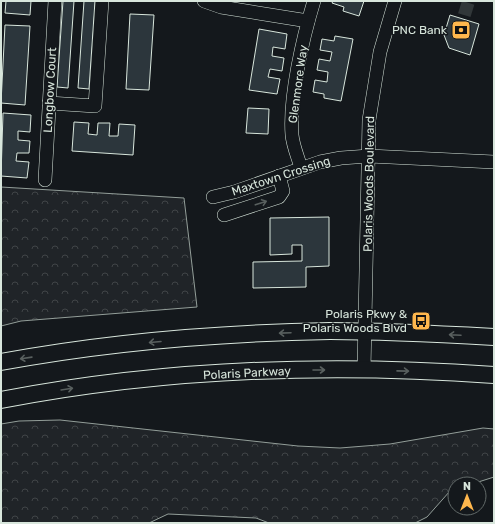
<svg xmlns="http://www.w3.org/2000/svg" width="495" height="524" viewBox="0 0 495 524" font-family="Rubik,sans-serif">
<defs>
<pattern id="forest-crowns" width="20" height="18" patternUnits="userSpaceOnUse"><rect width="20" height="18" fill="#202428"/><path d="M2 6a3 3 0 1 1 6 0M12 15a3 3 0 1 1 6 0" fill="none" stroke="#404447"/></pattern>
</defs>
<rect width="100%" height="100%" fill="#14181c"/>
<g fill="url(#forest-crowns)" stroke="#939e99">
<path d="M1,187l183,11 13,109 -176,14 -20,5z"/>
<path d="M60,420l238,26 42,2 50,-4 93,-16 11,1v48l-22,7h-17v5l-5,2 -23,26 -12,6h-146l-13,-5 -88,-4 -19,9h-148v-99l18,-3z"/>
</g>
<g fill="#2c363c" stroke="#d8e6dc">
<path d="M6,1h25l-1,14 -25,-2z"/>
<path d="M63,1h11l-6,87 -11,-1z"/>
<path d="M84,1h11l-6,88 -11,-1z"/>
<path d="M333,1h31l-5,15 -16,-5 1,-4 -12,-4z"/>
<path d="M130,14l24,1 -5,75 -23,-1z"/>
<path d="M450,15l29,9 -9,31 -21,-7 -5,-13z"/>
<path d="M5,25l25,1 -5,79 -24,-2z"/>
<path d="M259,29l28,5 -2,15 -12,-2 -1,9 12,2 -2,13 -12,-2 -2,8 12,2 -3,15 -28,-4z"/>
<path d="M335,36l18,3 -12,62 -17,-3v-4l-11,-2 2,-12 12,2 1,-10 -11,-2 2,-11 11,2 2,-9 -12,-2 2,-11 12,2z"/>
<path d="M248,108l21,1 -1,25 -22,-1z"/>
<path d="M3,113l28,2 -1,17 -12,-1v9l12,1 -1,12h-12l-1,8 13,1 -2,16 -26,-2z"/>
<path d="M74,122l15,1 -1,11 9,1 1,-12h12l-1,13h9l1,-12 16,1 -2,30 -61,-4z"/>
<path d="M329,217v49l-23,1v20l-53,1v-26l49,-1v-16h-10v9l-22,1v-37z"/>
</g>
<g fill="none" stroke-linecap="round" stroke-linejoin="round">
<path stroke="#313739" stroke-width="13" stroke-dasharray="13 6" stroke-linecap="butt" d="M460,7l16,5"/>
<defs>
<g id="minor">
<path d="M204,1l17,6 87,14"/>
<path d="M49,103l46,3 7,-105"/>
<path d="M301,168c-3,-11 -8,-22 -9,-33 -3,-38 11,-98 22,-134"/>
<path d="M45,180l10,-179"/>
<path d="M213,197l21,-5 86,-30 21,-4 28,-2 125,6"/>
<path d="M224,215l55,-18 4,-6 -4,-15"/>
<path d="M364,370l5,-250 11,-68 15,-51"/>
</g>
<g id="major">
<path d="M1,362c108,-20 219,-29 329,-31 55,0 110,3 164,6"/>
<path d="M1,400c161,-31 330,-37 493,-25"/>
</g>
</defs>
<use href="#minor" stroke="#d8e6dc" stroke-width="14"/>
<use href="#major" stroke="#d8e6dc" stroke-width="18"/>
<use href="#minor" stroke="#14181c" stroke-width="13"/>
<use href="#major" stroke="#14181c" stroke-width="16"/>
</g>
<defs><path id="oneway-shaft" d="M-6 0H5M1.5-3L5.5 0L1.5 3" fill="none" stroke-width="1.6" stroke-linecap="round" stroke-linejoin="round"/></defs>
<g stroke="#59605f">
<use href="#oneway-shaft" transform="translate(261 203) rotate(-18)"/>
<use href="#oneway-shaft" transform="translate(285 333) rotate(178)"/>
<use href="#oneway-shaft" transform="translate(455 335) rotate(-177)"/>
<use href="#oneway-shaft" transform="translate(155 342) rotate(175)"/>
<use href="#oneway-shaft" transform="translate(26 358) rotate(172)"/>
<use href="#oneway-shaft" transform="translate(319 370)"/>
<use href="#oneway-shaft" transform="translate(403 371) rotate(1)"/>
<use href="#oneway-shaft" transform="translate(67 389) rotate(-9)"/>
</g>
<defs>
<symbol id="bank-square" viewBox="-11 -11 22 22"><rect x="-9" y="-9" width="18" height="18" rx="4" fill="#ffb74d" stroke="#14181c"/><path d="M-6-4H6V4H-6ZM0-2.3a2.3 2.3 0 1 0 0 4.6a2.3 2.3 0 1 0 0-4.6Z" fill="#111"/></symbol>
<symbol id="bus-square" viewBox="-11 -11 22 22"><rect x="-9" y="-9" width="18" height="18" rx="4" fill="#ffb74d" stroke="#14181c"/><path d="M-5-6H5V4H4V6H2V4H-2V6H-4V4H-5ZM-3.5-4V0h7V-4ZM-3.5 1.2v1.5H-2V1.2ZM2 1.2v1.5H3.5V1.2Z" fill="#111"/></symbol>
</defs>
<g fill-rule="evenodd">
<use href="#bank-square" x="450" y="19" width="22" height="22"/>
<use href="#bus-square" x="410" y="310" width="22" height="22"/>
</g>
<g text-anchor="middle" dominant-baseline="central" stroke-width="3" stroke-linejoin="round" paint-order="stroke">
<g font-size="12" fill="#d8e6dc" stroke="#14181c" text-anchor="end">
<text x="447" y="30">PNC Bank</text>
<text x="407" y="314">Polaris Pkwy &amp;<tspan x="407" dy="14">Polaris Woods Blvd</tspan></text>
</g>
<g font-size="12" fill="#d8e6dc" stroke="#14181c">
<text transform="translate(298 84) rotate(-82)">Glenmore Way</text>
<text transform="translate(50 90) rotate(-87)">Longbow Court</text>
<text transform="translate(281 176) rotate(-18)">Maxtown Crossing</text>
<text transform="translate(369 184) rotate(-89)">Polaris Woods Boulevard</text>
<text transform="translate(247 373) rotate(-3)">Polaris Parkway</text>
</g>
</g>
<rect width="495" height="524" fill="none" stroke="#d8e6dc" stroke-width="4"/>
<g transform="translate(467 496)"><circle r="19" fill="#14181c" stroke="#626a69"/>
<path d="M0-3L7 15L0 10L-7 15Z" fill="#ffb74d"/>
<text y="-6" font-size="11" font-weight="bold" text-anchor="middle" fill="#d8e6dc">N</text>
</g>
</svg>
